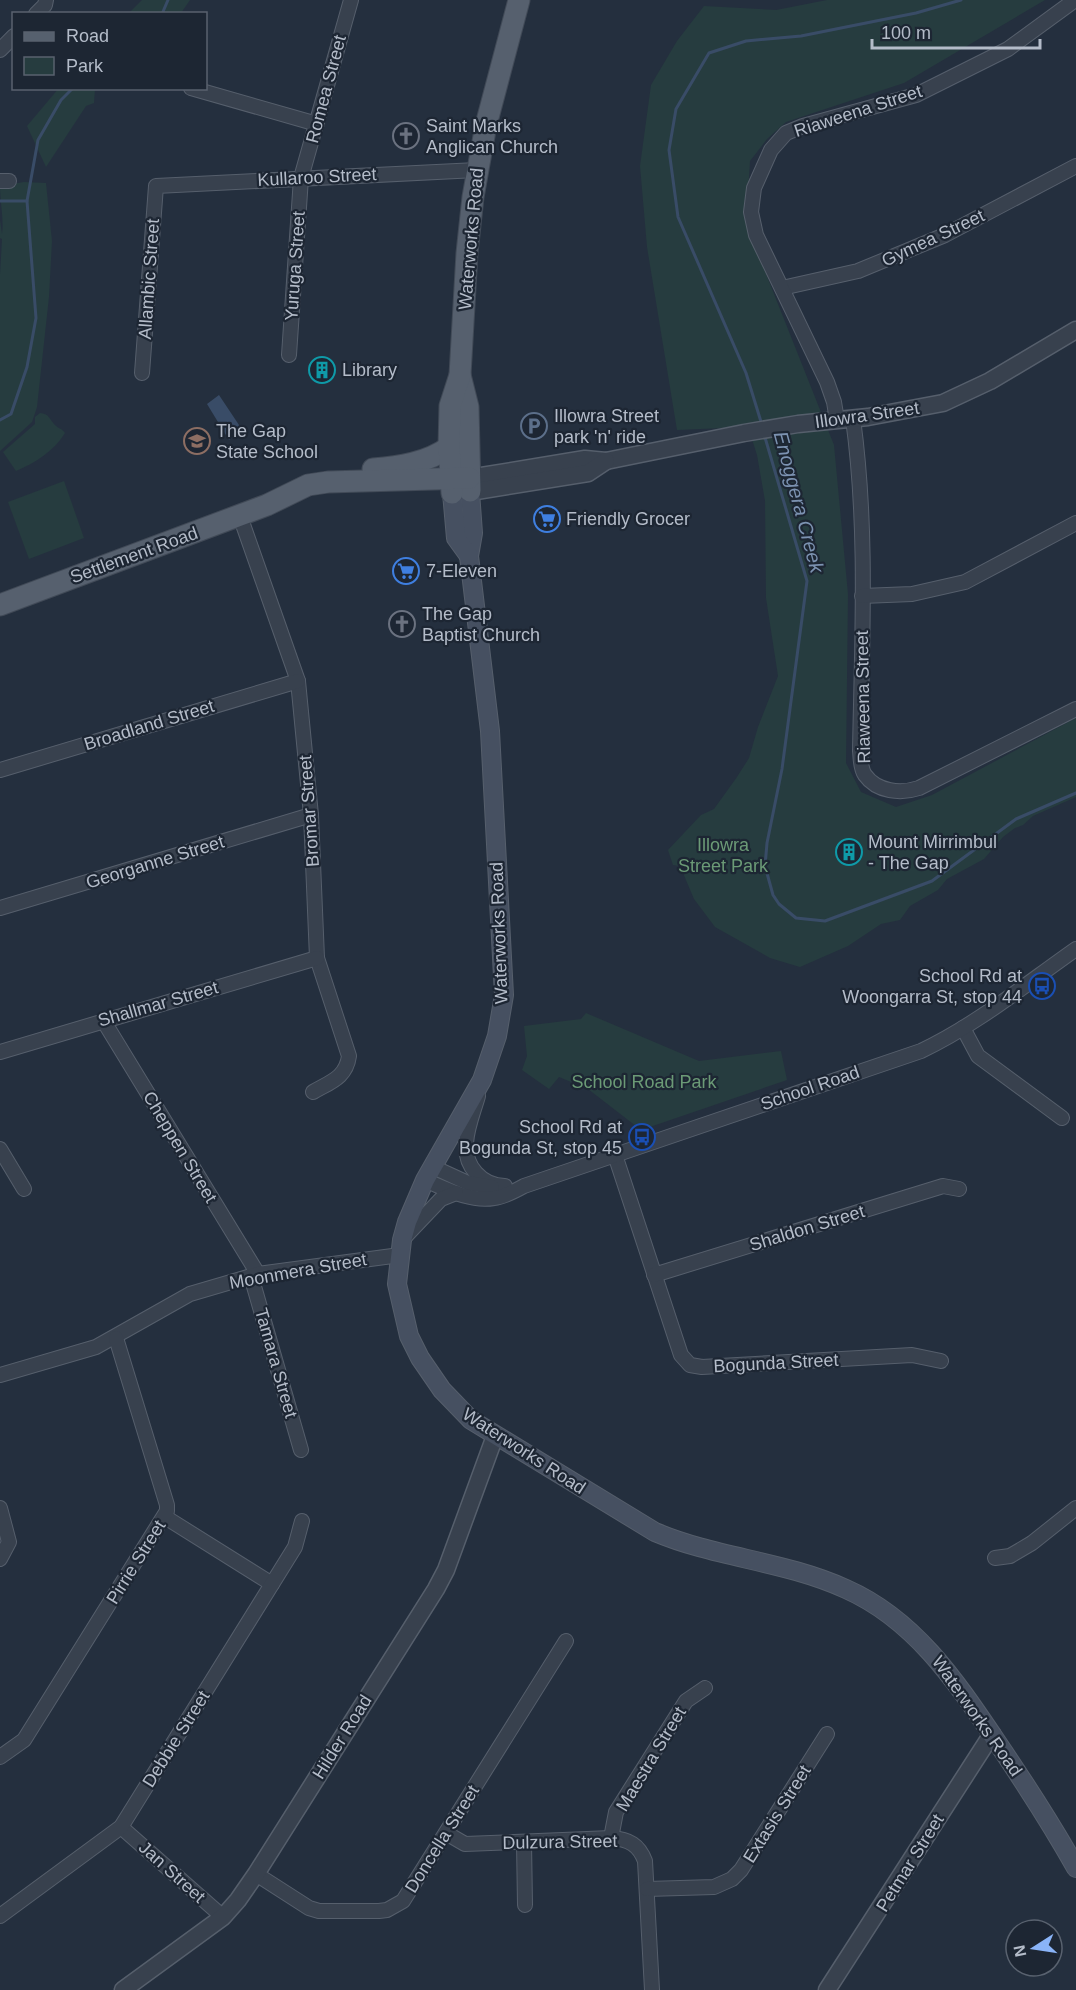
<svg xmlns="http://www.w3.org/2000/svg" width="1076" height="1990" viewBox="0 0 1076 1990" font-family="Helvetica,sans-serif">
<rect width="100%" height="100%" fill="#242f3e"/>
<g fill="#263c3f">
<path d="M142,0h48l-9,13h-52z"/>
<path d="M827,0h218l-141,83 -118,39 -19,17 -17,22 -3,48 4,27 83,209 14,149 -2,169 15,29 35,15 36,-12 144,-77v79l-43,19 -10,9 -8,3 -12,9 -19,22 -37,20 -9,11 -28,16 -10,14 -19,4 -33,22 -48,21 -30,-9 -55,-31 -21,-28 -14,-33 -7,-1 -5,-15 33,-35 13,-6 23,-32 12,-19 9,-31 20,-51 -12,-78 -1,-97 -8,-46 -9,-28 -71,3 -30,-183 -7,-81 11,-81 26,-44 27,-35 72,4z"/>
<path d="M59,88l36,1 -1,14 -8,3 -40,61 -19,-41z"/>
<path d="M24,182l22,1 6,58 -3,56 -12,110 -5,15 -32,29v-176l2,-36 -2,-1v-18l2,14c2,-13 -2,-33 -2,-48z"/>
<path d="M40,413c9,1 9,5 14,11 4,5 8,4 11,9 -11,18 -30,30 -49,38l-13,-19 32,-28v-7z"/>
<path d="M64,481l20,57 -55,21 -21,-57z"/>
<path d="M586,1013l113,48 82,-10 6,29 -146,50 -53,-41 -29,-12 -10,12 -27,-19 5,-14 -3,-30 57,-7z"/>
</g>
<path fill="#394c67" d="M219,395l24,36 -14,9 -22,-36z"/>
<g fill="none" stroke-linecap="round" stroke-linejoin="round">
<g stroke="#394c67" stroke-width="3">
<path d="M162,14l6,-14"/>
<path d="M0,201h27"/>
<path d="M0,420l11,-6 16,-47 9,-49 -9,-117 11,-61 23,-40 12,-12"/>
<path d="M762,425l-16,-52 -68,-156 -9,-67 7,-41 33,-56 37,-12 55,-5 115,-23 45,-13"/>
<path d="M764,434l43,147 -25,188 -15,74 -2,23 8,29 6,9 17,14 29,3 107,-40 84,-62 60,-26"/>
</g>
<defs>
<g id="minor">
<path d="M36,14l9,-9 1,-5"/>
<path d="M0,50l14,-14"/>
<path d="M191,88l126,36"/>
<path d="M0,181h9"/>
<path d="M782,288l76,-17 87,-36 131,-69"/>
<path d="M289,355l12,-177 50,-178"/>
<path d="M142,373l14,-187 321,-16"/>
<path d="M853,419c15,109 9,221 7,332 1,7 0,17 5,24 12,17 36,19 54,13l157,-79"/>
<path d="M837,420l-3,-18 -7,-20 -71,-147 -5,-23 3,-24 17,-38 15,-17 17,-7 113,-31 92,-46 67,-49"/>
<path d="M240,516l58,165 13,134 6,143 32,98c-3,22 -19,26 -36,36"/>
<path d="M862,596l50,-2 53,-12 111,-59"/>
<path d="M0,770l298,-89"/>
<path d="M0,908l311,-93"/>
<path d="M103,1020l155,254"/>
<path d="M963,1028l15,28 84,62"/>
<path d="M0,1052l317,-94"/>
<path d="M478,1096c-7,25 -22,55 -2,77 8,9 18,13 29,13"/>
<path d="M0,1149l24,40"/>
<path d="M615,1155l66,200 9,10 12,2 210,-12 29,6"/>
<path d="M433,1167l35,16 24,4"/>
<path d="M425,1180c21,9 45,22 69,18 10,-1 21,-7 30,-12l397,-135c55,-26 105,-67 155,-102"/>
<path d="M402,1240l39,-41 15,-6"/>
<path d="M654,1275l289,-89 16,3"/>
<path d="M251,1276l50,174"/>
<path d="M0,1375l96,-28 94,-53 68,-20 142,-19"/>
<path d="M0,1508l9,34 -9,17"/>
<path d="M165,1517l107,67"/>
<path d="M995,1558l15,-2 22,-13 44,-35"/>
<path d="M0,1757l24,-17 143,-229v-6l-51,-167"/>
<path d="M121,1827l102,90"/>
<path d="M446,1833l19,11 146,-6c18,1 28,7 34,23l7,129"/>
<path d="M611,1838l5,-26 70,-111 19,-13"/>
<path d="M524,1842l1,63"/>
<path d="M256,1874l53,34 10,3h60l8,-1 16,-9 163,-260"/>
<path d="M647,1889l67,-2 18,-8 9,-9 86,-136"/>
<path d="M0,1916l121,-89 174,-280 7,-26"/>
</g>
<g id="tertiary">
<path d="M469,478l116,-19 21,2 138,-28 54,-9 70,-7 75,-14 47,-22 86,-51"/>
<path d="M470,492l118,-19 18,-12"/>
<path d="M123,1990l100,-73 15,-17 18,-26 180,-285 10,-19 49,-134"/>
<path d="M827,1990l165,-256"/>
</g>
<g id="secondary">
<path d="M470,492l3,41 -4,23 21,175 14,264 -7,41 -15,44 -57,100 -18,42 -5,18 -5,44 12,52 11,22 22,32 29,30 184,112c61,26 130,29 191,57 70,31 111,94 153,156 27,40 53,80 77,123"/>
<path d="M452,493l4,45 13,18"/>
</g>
<g id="primary">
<path d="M460,375l8,32 2,84"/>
<path d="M373,469c26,-2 54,-6 76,-22"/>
<path d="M452,493l-3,-46 1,-41 10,-31 7,-122 6,-56 13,-72 33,-125"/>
<path d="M0,605l267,-100 41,-20 20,-3 141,-4"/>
</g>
</defs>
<use href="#minor" stroke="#565f6c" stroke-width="16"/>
<use href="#tertiary" stroke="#565f6c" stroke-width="19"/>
<use href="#secondary" stroke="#565f6c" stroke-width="20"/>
<use href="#primary" stroke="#414a57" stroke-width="23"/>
<use href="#minor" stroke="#38414e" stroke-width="14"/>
<use href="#tertiary" stroke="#38414e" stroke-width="16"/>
<use href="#secondary" stroke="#465061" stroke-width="18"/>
<use href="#primary" stroke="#56606e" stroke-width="21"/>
</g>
<defs>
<symbol id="church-ring" viewBox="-11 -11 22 22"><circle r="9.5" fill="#1d2633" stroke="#6b7280" stroke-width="1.5"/><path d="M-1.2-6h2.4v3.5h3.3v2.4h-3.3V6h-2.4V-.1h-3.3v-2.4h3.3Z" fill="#6b7280"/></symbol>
<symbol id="building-ring" viewBox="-11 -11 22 22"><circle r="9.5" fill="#1d2633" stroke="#0f9aa8" stroke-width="1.5"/><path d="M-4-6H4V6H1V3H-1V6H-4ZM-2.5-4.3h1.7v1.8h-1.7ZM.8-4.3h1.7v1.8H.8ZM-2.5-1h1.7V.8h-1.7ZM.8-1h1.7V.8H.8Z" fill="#0f9aa8"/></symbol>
<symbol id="parking-ring" viewBox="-11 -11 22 22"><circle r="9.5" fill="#1d2633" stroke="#5c6f8a" stroke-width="1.5"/><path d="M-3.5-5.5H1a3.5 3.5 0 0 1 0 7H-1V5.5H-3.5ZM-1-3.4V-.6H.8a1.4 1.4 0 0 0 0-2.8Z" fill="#5c6f8a"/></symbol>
<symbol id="school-ring" viewBox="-11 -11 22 22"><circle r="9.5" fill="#1d2633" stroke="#8d6e63" stroke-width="1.5"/><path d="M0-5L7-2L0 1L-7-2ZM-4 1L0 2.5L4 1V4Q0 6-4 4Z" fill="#8d6e63"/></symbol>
<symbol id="supermarket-ring" viewBox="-11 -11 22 22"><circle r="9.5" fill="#1d2633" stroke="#3f7fe0" stroke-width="1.5"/><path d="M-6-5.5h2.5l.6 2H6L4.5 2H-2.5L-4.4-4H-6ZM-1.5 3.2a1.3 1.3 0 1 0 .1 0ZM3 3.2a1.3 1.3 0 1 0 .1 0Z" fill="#3f7fe0"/></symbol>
<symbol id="bus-ring" viewBox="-11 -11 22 22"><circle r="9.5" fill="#1d2633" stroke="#1a4fb4" stroke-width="1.5"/><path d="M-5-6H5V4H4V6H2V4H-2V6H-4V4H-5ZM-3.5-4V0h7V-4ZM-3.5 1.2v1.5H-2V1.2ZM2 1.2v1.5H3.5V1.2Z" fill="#1a4fb4"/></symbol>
</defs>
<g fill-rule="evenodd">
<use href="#church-ring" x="391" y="121" width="30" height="30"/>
<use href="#building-ring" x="307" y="355" width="30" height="30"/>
<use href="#parking-ring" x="519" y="411" width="30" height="30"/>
<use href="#school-ring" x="182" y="426" width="30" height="30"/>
<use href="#supermarket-ring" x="532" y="504" width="30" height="30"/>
<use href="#supermarket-ring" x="391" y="556" width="30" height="30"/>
<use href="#church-ring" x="387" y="609" width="30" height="30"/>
<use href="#building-ring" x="834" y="837" width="30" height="30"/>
<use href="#bus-ring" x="1027" y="971" width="30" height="30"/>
<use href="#bus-ring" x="627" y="1122" width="30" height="30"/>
</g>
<g text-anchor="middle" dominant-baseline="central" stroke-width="4.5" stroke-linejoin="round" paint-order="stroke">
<g font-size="18" fill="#b4bcc9" stroke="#1d2633">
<text transform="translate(326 89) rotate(-75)">Romea Street</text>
<text transform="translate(858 111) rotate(-18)">Riaweena Street</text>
<text transform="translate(317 177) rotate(-3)">Kullaroo Street</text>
<text transform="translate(933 238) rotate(-25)">Gymea Street</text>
<text transform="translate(471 239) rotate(-85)">Waterworks Road</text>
<text transform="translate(295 266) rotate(-86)">Yuruga Street</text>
<text transform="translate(149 279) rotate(-86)">Allambic Street</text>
<text transform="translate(867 415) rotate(-8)">Illowra Street</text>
<text transform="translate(134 555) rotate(-20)">Settlement Road</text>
<text transform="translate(863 697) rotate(-91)">Riaweena Street</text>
<text transform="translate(149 725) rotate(-17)">Broadland Street</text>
<text transform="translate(309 811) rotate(-94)">Bromar Street</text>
<text transform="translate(155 862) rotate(-17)">Georganne Street</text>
<text transform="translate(499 933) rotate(-92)">Waterworks Road</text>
<text transform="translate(158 1004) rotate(-16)">Shallmar Street</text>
<text transform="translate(810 1088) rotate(-19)">School Road</text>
<text transform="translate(180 1147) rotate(59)">Cheppen Street</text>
<text transform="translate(807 1228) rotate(-17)">Shaldon Street</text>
<text transform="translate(298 1271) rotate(-10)">Moonmera Street</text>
<text transform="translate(276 1363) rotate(74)">Tamara Street</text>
<text transform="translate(776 1363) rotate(-3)">Bogunda Street</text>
<text transform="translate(524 1451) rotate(33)">Waterworks Road</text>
<text transform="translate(136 1562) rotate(-58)">Pirrie Street</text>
<text transform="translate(977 1716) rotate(55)">Waterworks Road</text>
<text transform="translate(342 1737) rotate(-58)">Hilder Road</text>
<text transform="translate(176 1739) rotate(-58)">Debbie Street</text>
<text transform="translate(651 1759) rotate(-59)">Maestra Street</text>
<text transform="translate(777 1814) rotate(-58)">Extasis Street</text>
<text transform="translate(442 1839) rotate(-58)">Doncella Street</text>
<text transform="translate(560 1842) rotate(-1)">Dulzura Street</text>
<text transform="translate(910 1863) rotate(-58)">Petmar Street</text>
<text transform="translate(172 1872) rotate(42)">Jan Street</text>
</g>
<g font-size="18" fill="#b4bcc9" stroke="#1d2633" text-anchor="start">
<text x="426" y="126">Saint Marks<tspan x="426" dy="21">Anglican Church</tspan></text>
<text x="342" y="370">Library</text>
<text x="554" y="416">Illowra Street<tspan x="554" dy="21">park 'n' ride</tspan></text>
<text x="216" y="431">The Gap<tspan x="216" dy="21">State School</tspan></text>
<text x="566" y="519">Friendly Grocer</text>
<text x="426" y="571">7-Eleven</text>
<text x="422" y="614">The Gap<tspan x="422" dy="21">Baptist Church</tspan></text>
<text x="868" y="842">Mount Mirrimbul<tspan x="868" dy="21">- The Gap</tspan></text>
<text x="1022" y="976" text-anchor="end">School Rd at<tspan x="1022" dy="21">Woongarra St, stop 44</tspan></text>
<text x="622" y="1127" text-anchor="end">School Rd at<tspan x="622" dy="21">Bogunda St, stop 45</tspan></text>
</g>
<g font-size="18" fill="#6b9a76" stroke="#1d2633">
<text x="723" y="845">Illowra<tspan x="723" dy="21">Street Park</tspan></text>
<text x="644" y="1082">School Road Park</text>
</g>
<g font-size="20" font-style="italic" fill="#7c92b1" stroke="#1d2633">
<text transform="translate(799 502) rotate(75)">Enoggera Creek</text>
</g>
</g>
<rect x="12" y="12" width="195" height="78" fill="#1d2633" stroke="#59626f" stroke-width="1.5"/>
<rect x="24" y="32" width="30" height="9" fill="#56606e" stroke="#59626f" stroke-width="1.5"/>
<text x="66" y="42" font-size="18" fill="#b4bcc9">Road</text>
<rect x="24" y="57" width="30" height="18" fill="#263c3f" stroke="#59626f" stroke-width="1.5"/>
<text x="66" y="72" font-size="18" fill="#b4bcc9">Park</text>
<g transform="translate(1034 1948) rotate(258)"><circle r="28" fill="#1d2633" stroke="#59626f" stroke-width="1.5"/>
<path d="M0-4.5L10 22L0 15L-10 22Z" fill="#8ab4f8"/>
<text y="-9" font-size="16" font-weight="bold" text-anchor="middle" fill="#b4bcc9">N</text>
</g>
<path d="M872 39v9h168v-9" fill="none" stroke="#b4bcc9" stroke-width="3"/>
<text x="881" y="39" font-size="18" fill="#b4bcc9" stroke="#1d2633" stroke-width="4.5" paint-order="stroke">100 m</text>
</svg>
